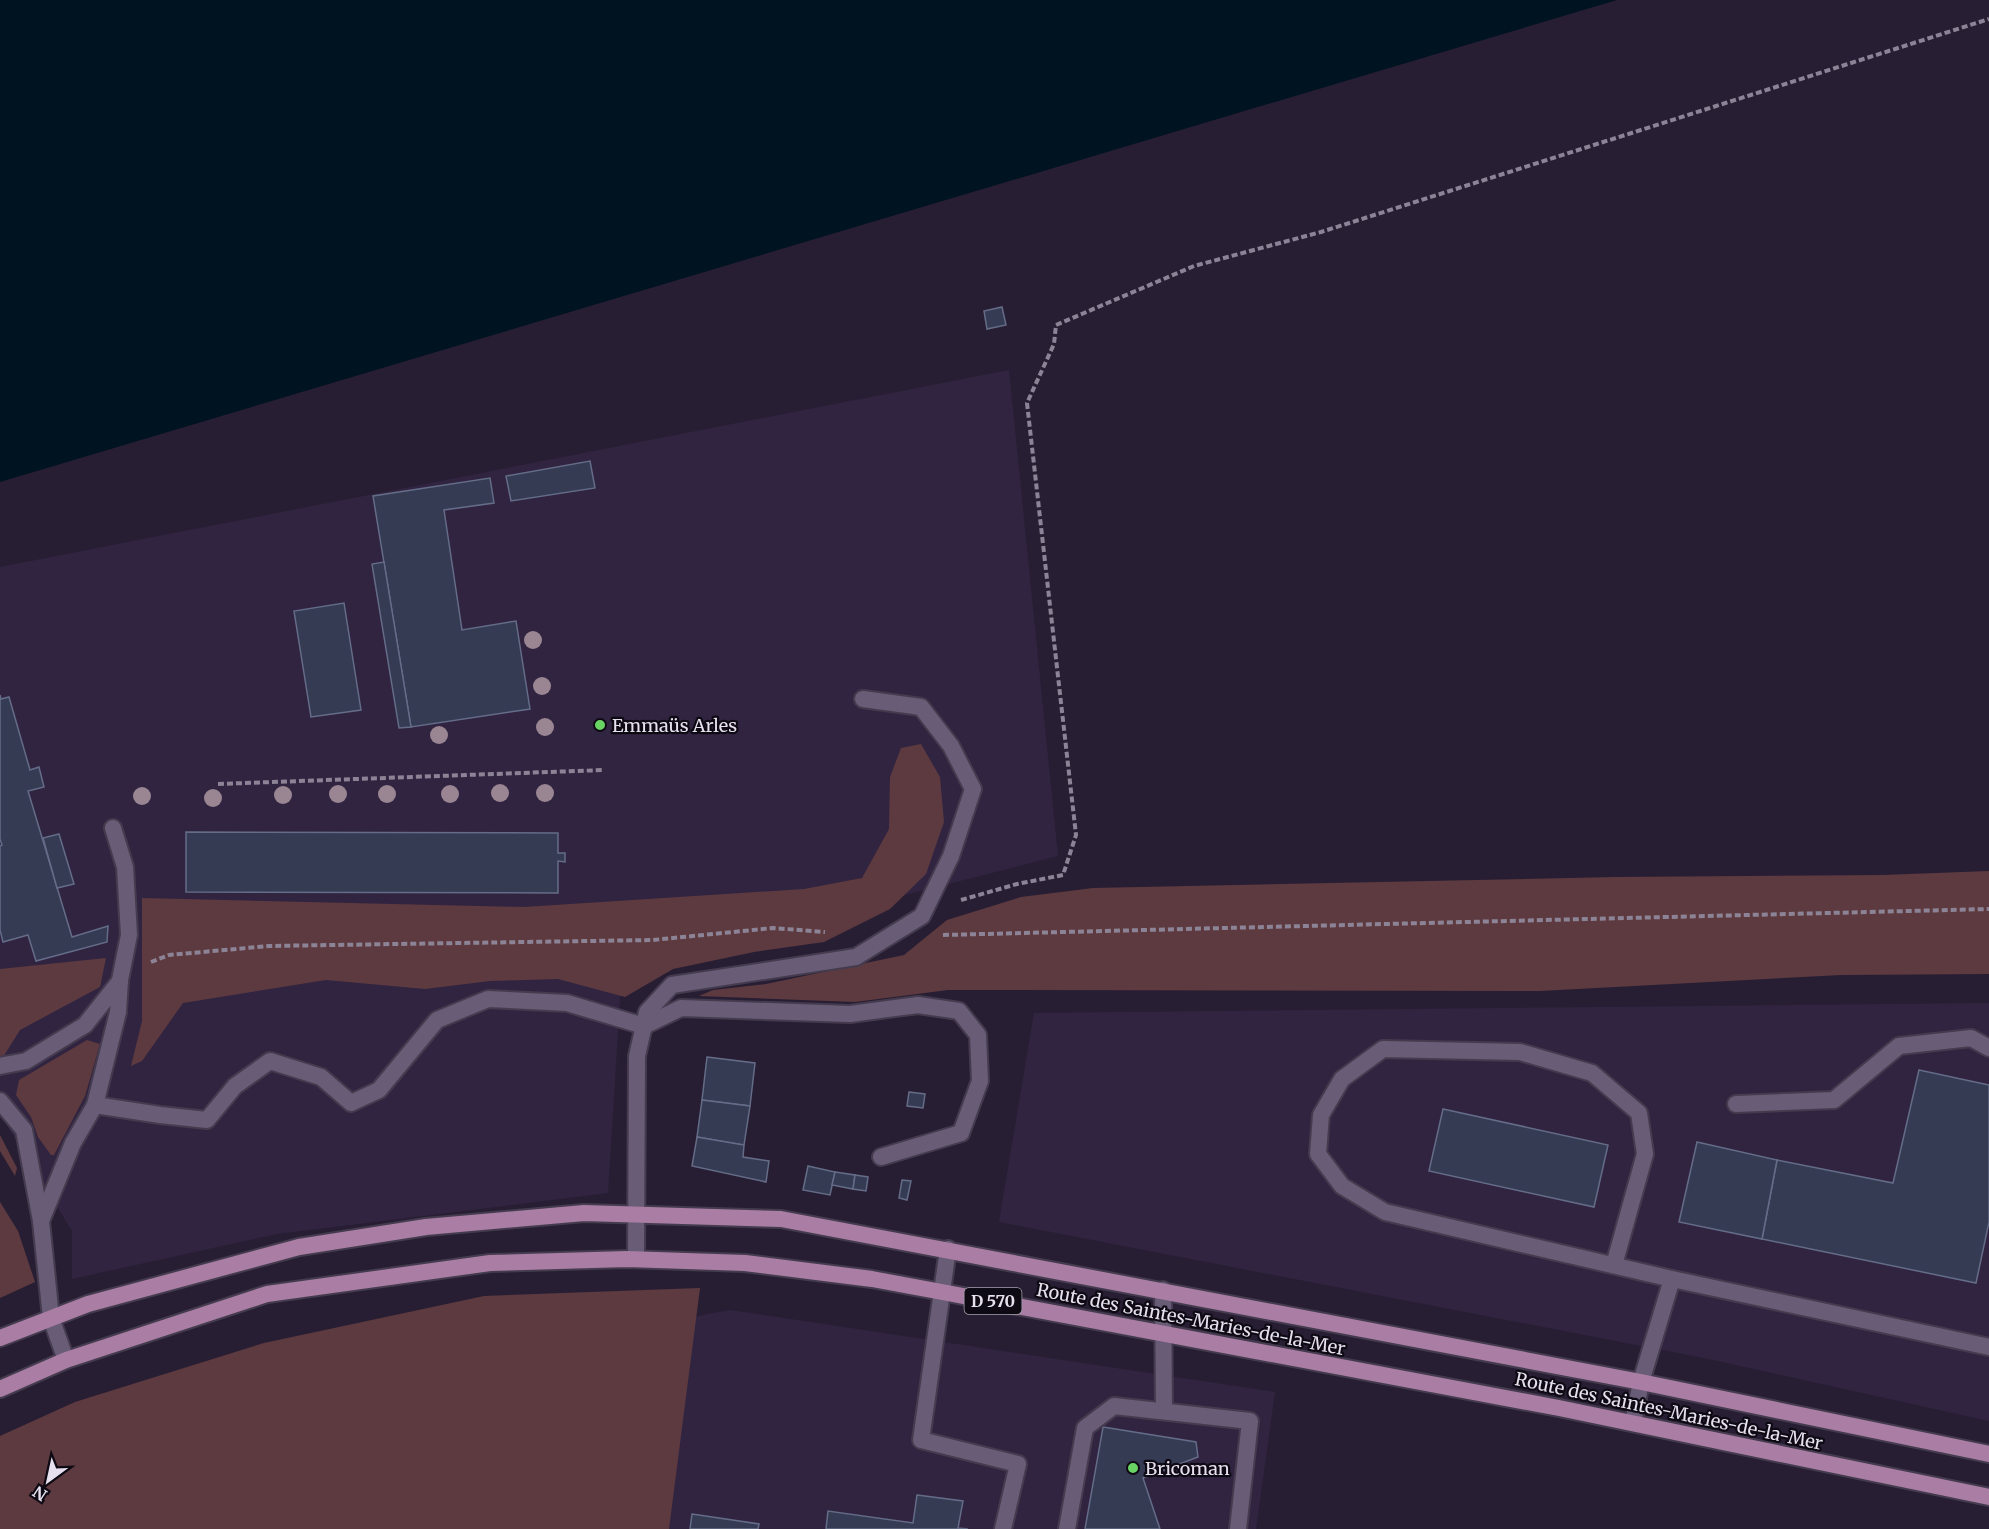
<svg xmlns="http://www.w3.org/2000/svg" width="1989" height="1529" viewBox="0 0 1989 1529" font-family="Merriweather,serif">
<rect width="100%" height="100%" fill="#281e34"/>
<g fill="#312440">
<path d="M1009,370l49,486 -436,111 -14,226 -331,41 -205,45v-48l-72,-117v-547z"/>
<path d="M1989,1003v418l-285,-63 -705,-136 35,-209z"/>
<path d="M730,1310l545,82 -19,137h-1220l13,-91z"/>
</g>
<g fill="#5d3a3f">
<path d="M921,744l19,33 4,45 -18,52 -36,35 -66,33 -70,10 -81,17 -48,28 -67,-18 -68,2 -65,8 -99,-9 -143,23 -41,58 -11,5 11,-45v-123l382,9 280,-18 58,-11 27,-49 1,-52 11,-29z"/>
<path d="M1989,871v103l-148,1 -301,16 -592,-1 -93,12 -156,-6 14,-6 53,-6 138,-29 43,-35 74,-23 72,-9 522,-11 268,-2z"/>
<path d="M106,958l-6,29 -80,43 -20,32v-93z"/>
<path d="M87,1040l13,4 -15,52 -31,59h-3l-13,-18 -7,-20 -15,-22 3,-15z"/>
<path d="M0,1135l17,33 -2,8 -15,-25z"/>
<path d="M0,1202l18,29 17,51 -35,16z"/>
<path d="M700,1288l-31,241h-669v-93l75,-34 189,-59 220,-47z"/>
</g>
<path fill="#001321" d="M0,0h1617l-1617,482z"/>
<g fill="#353b53" stroke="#646c87" stroke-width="1.5">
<path d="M1002,307l4,18 -19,4 -3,-18z"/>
<path d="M590,461l5,27 -84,13 -5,-25z"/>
<path d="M490,478l4,25 -50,7 18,120 54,-9 14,88 -119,18 -38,-231z"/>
<path d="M384,562l27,165 -12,1 -27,-164z"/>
<path d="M344,603l17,107 -50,7 -17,-106z"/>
<path d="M0,695l1,4 8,-2 21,73 9,-3 5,20 -16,4 44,146 36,-11 -1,16 -71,19 -8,-26 -25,7 -3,-12v-84l2,-1 -2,-6z"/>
<path d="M186,832l372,1v20h7v9l-7,-1v32l-372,-1z"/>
<path d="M59,834l15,50 -17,4 -14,-50z"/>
<path d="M707,1057l48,6 -5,43 -48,-6z"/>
<path d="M1919,1070l70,15v137l-13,61 -214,-44 15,-79 116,23z"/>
<path d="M909,1092l16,2 -2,14 -16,-2z"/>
<path d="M702,1100l48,6 -6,39 -47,-8z"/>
<path d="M1443,1109l165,36 -14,62 -165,-36z"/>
<path d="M697,1137l47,8 -1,12 26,4 -3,21 -74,-16z"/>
<path d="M1697,1142l80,18 -15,79 -83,-17z"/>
<path d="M808,1166l27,6 -5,23 -27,-5z"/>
<path d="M835,1172l20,3 -2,14 -21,-4z"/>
<path d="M855,1175l13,2 -2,14 -13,-2z"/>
<path d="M902,1180l9,1 -4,19 -8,-2z"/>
<path d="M1103,1427l93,15 2,15 -55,21 17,51h-75z"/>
<path d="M917,1495l46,6 -5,27 10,1h-142l2,-18 85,12z"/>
<path d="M692,1514l67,10 -1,5h-68z"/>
</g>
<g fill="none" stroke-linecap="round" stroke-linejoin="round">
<defs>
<g id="service">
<path d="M0,1066l26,-5 59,-36 35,-44"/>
<path d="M0,1101l24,29 17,91 10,97 15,42"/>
<path d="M1736,1104l98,-4 65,-54 72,-8 18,10"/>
<path d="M95,1105l65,10 47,5 28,-34 35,-25 51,16 30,26 28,-13 58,-70 51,-21 79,4 77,23 37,-18 169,6 68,-9 41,6 19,24 2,46 -19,52 -80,24"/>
<path d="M41,1221l32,-78 22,-38 23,-93 2,-32 9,-45 -4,-68 -12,-39"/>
<path d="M948,1249l-27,191 97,24 -15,65"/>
<path d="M636,1259l1,-203 10,-44 25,-27 184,-28 66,-41 29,-60 22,-67 -22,-43 -30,-39 -58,-8"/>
<path d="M1614,1265l31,-111 -6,-41 -47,-40 -72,-21 -137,-3 -41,30 -21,36 -3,39 24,32 43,26 287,67"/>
<path d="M1163,1290l1,121"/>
<path d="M1633,1423l8,-41 31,-103 317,68"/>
<path d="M1067,1529l18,-101 29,-22 136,15 -12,108"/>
</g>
<g id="primary">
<path d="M0,1338l88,-34 211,-57 127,-20 158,-14 197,6 860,163 348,72"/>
<path d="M0,1389l66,-29 201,-66 223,-31 137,-4 118,4 127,16 70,13 617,116 430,89"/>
</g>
</defs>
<use href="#service" stroke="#443b4e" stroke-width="20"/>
<use href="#primary" stroke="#443b4e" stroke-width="20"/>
<g stroke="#8c8496" stroke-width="4" stroke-dasharray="6 3" stroke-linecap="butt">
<path d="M218,784l386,-14"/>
<path d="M961,900l56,-16 46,-9 13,-40 -49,-432 27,-59 2,-19 138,-59 127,-34 668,-213"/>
<path d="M943,935l1046,-26"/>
<path d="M151,962l18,-7 100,-9 384,-6 120,-12 52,4"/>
</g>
<use href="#service" stroke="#685c76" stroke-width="16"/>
<use href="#primary" stroke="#a97da4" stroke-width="16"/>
</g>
<g fill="#9a8692">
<circle cx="533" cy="640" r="9"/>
<circle cx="542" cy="686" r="9"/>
<circle cx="545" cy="727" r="9"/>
<circle cx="439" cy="735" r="9"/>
<circle cx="500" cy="793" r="9"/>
<circle cx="545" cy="793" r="9"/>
<circle cx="338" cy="794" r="9"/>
<circle cx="387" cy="794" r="9"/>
<circle cx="450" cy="794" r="9"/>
<circle cx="283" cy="795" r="9"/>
<circle cx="142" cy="796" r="9"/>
<circle cx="213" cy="798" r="9"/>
</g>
<g fill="#69d464" stroke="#0e0a14" stroke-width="2">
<circle cx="600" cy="725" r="6"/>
<circle cx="1133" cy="1468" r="6"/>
</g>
<g text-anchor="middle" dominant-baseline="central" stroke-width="4.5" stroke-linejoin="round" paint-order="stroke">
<rect fill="#0e0a14" stroke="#a5a0ad" stroke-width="1.5" x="964.5" y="1288" width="57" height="26" rx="4.5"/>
<g font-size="16" font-weight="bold" fill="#e6e0ef">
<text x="993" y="1301">D 570</text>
</g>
<g font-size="18" fill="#e6e0ef" stroke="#0e0a14" text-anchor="start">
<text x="612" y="725">Emmaüs Arles</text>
<text x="1145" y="1468">Bricoman</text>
</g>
<g font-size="18" fill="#e6e0ef" stroke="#0e0a14">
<text transform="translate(1191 1319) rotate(11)">Route des Saintes-Maries-de-la-Mer</text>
<text transform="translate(1669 1411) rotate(12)">Route des Saintes-Maries-de-la-Mer</text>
</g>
</g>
<g transform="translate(48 1481) rotate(213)" stroke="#0e0a14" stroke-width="4.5" paint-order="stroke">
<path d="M0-4.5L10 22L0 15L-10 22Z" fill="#e6e0ef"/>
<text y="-9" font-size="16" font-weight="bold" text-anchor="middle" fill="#e6e0ef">N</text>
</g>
</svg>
